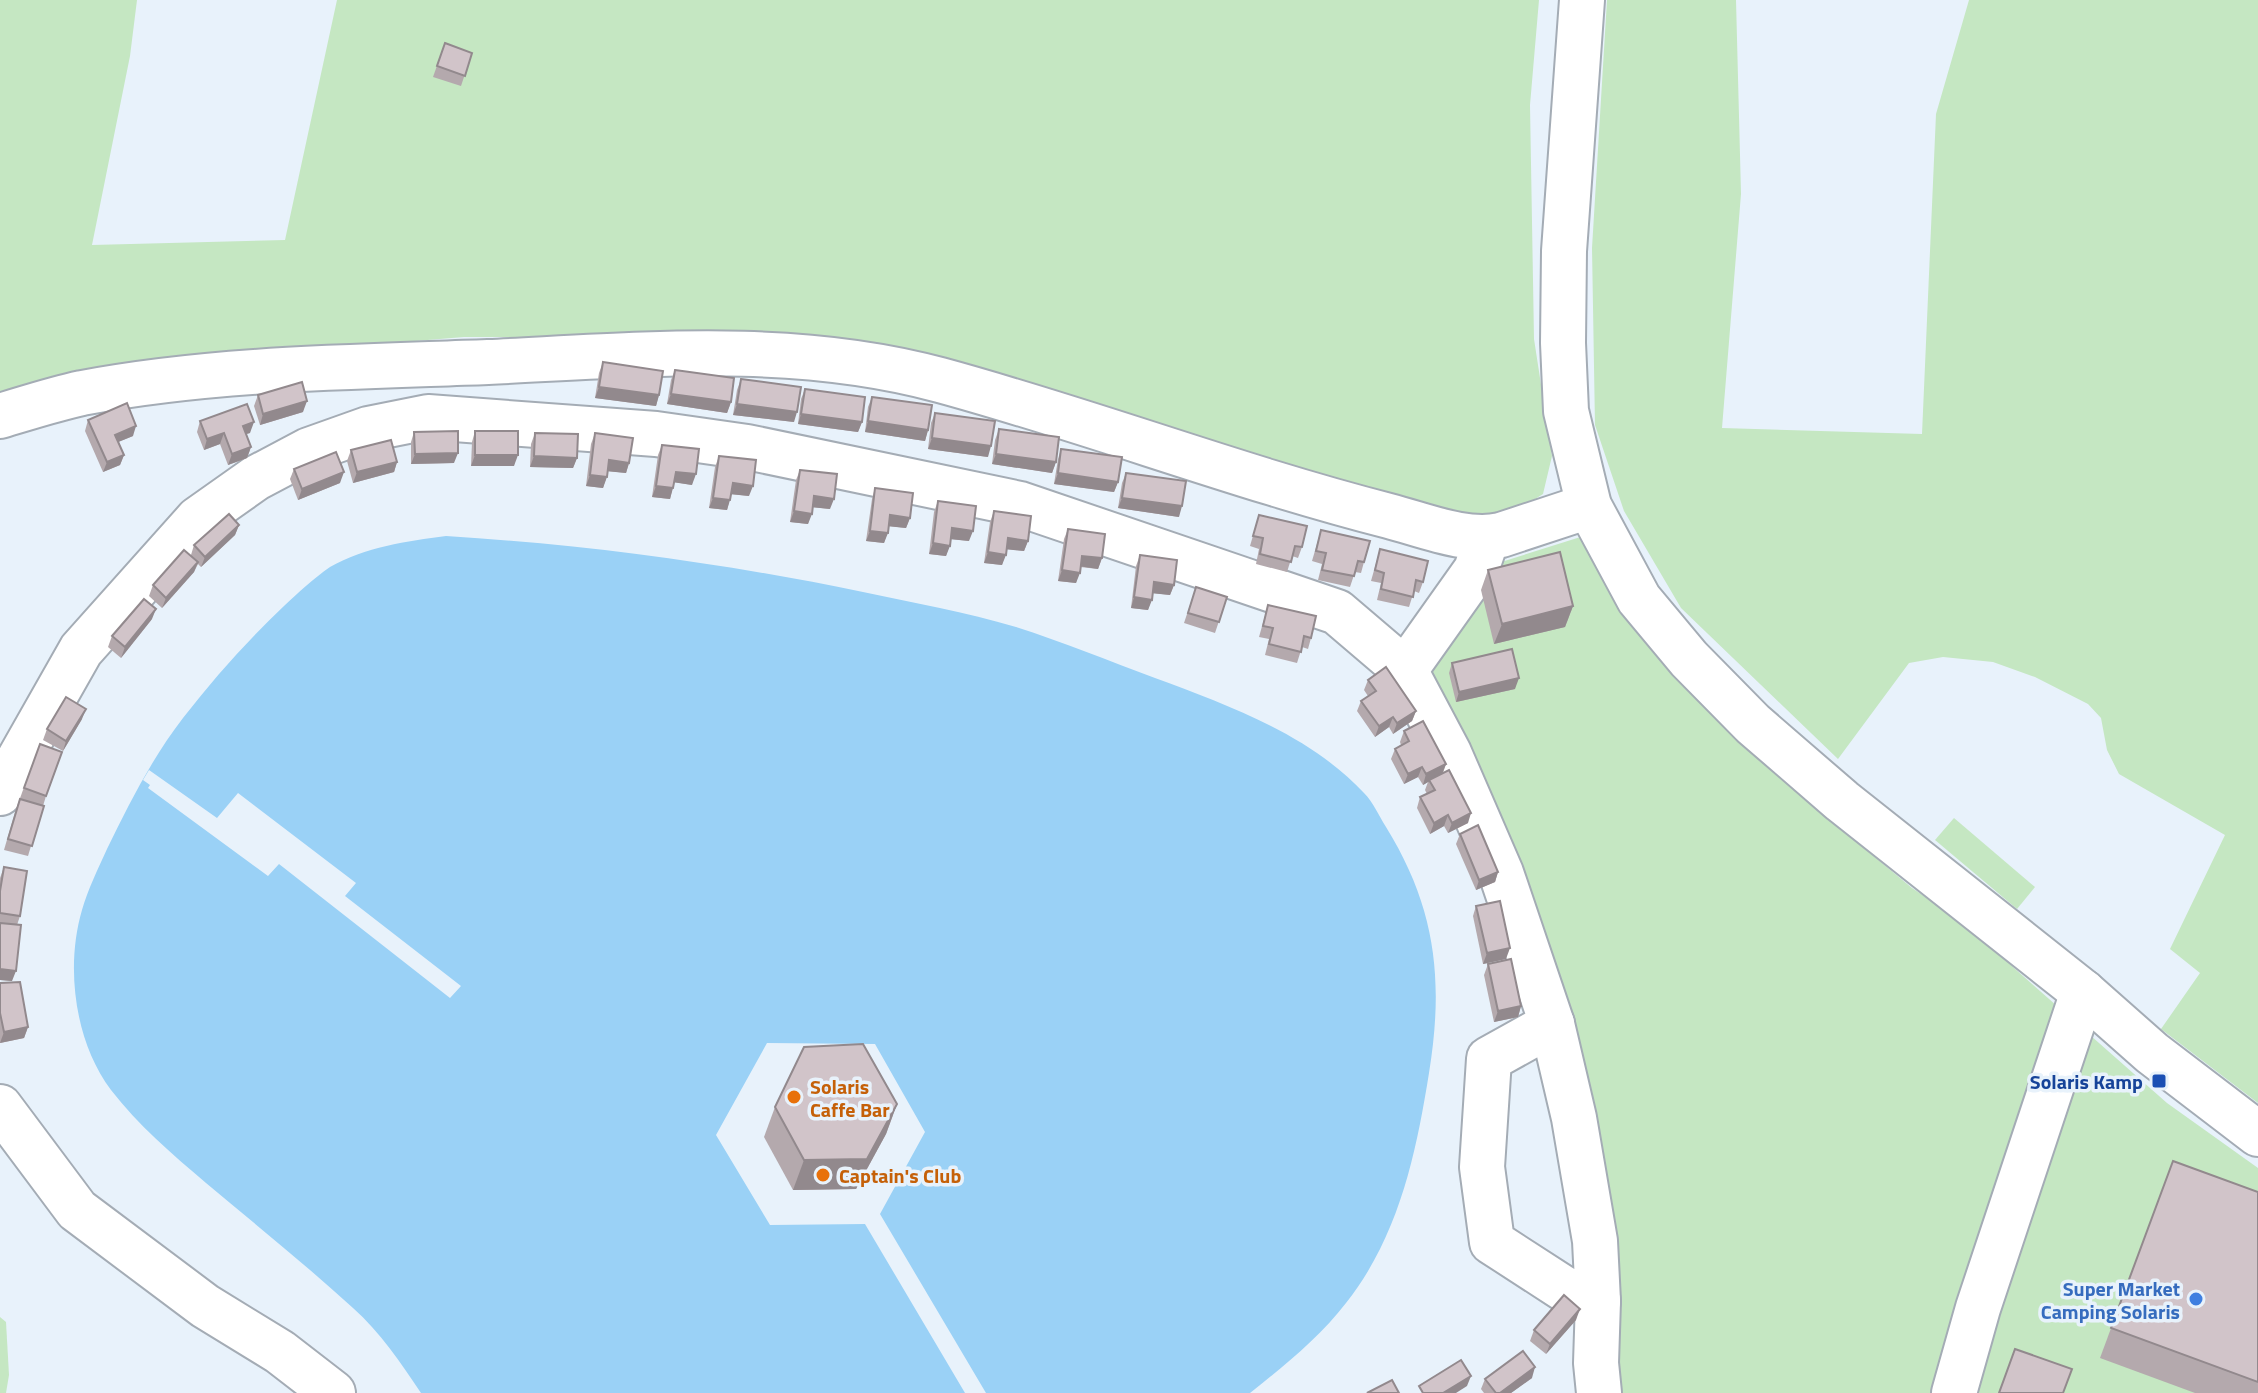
<svg xmlns="http://www.w3.org/2000/svg" width="2258" height="1393" viewBox="0 0 2258 1393" font-family="'Titillium Web',sans-serif">
<rect width="100%" height="100%" fill="#e8f2fb"/>
<g fill="#c5e7c2">
<path d="M0,0h137l-7,56 -38,189 193,-5 52,-240h1202l-9,105 4,234 18,117 -9,38 -30,19 -51,3 -792,-179h-206l-339,28 -125,32z"/>
<path d="M1607,0h129l5,194 -19,234 200,6 14,-320 33,-114h289v1103l-97,-74 39,-56 -30,-24 55,-114 -106,-61 -12,-24 -6,-32 -13,-14 -53,-27 -42,-15 -50,-5 -34,6 -71,96 -157,-151 -57,-97 -29,-86 -3,-177z"/>
<path d="M1590,534l135,192 86,78 101,84 63,42 39,38 153,135 91,65v225h-677l5,-133 -41,-220 -141,-354 72,-116z"/>
<path d="M1954,818l81,69 -18,22 -82,-69z"/>
<path d="M0,1317l6,5 3,53 -3,18h-6z"/>
</g>
<path fill="#9ad1f6" d="M446,536c144,9 276,27 417,56 51,11 103,20 153,35 47,15 93,34 139,51 73,27 155,57 209,115 9,9 15,23 22,34 50,81 58,153 43,246 -13,81 -30,163 -83,230 -26,34 -62,63 -96,90h-829c-20,-30 -41,-61 -68,-85 -47,-43 -98,-84 -147,-125 -34,-29 -68,-58 -95,-93 -36,-48 -46,-122 -29,-180 6,-21 16,-41 25,-61 22,-45 45,-91 76,-131 31,-40 64,-77 101,-112 14,-13 30,-28 46,-39 35,-20 77,-26 116,-31z"/>
<g fill="#e8f2fb">
<path d="M149,770l68,48 21,-25 118,90 -11,13 116,90 -11,12 -171,-134 -11,12 -120,-88 2,-3 -7,-5z"/>
<path d="M767,1043l108,1 50,88 -45,82 106,179h-21l-100,-169 -95,1 -54,-90z"/>
</g>
<g fill="none" stroke-linecap="round" stroke-linejoin="round">
<defs>
<g id="minor">
<path d="M1582,0l-18,251 -1,92 3,68 23,95 50,93 50,60 64,65 89,77 241,191 69,61 106,81"/>
<path d="M0,416c27,-8 54,-17 82,-23 133,-25 270,-26 406,-31 150,-7 305,-22 452,18 151,41 297,97 449,136 35,9 77,27 112,19l88,-29"/>
<path d="M1405,670l71,-100 11,-32"/>
<path d="M0,793l81,-143 117,-131 58,-41 53,-28 59,-21 60,-12 228,17 91,13 273,57 317,108 68,58 44,83 52,120 51,151 22,94 21,123 3,60 -2,62 3,30"/>
<path d="M1552,1024l-63,35 -7,108 10,75 71,46 35,13"/>
<path d="M0,1107l77,103 128,96 75,46 53,41"/>
<path d="M1954,1393l24,-85 105,-316"/>
</g>
</defs>
<use href="#minor" stroke="#a4acb5" stroke-width="48"/>
<use href="#minor" stroke="#fff" stroke-width="44"/>
</g>
<g fill="#b4a9ad">
<path d="M445,43l27,10 -11,33 -28,-9z"/>
<path d="M603,362l56,33 -3,11 -61,-8 4,-25z"/>
<path d="M675,370l56,32 -4,11 -60,-9 4,-24z"/>
<path d="M741,379l53,43 -61,-7 4,-25z"/>
<path d="M805,389l57,33 -4,10 -60,-8 3,-25z"/>
<path d="M258,395l45,17 -43,13 -6,-19z"/>
<path d="M872,397l56,33 -3,11 -60,-9 3,-25z"/>
<path d="M935,413l53,44 -60,-8 3,-26z"/>
<path d="M88,420l45,16 -15,6 6,13 -4,10 -17,7 -18,-41z"/>
<path d="M200,421l50,12 -4,1 5,13 -4,11 -19,7 -8,-21 -16,6 -7,-18z"/>
<path d="M999,429l57,33 -4,11 -60,-9 3,-24z"/>
<path d="M475,431l39,35h-43l1,-24z"/>
<path d="M414,432l40,31 -43,1v-22z"/>
<path d="M535,433l42,25 -4,10 -43,-1 1,-23z"/>
<path d="M595,433l34,30 -3,10 -18,-2 -5,17 -17,-2 5,-42z"/>
<path d="M662,445l30,40 -18,-3 -4,17 -18,-2 6,-42z"/>
<path d="M1061,449l57,33 -4,10 -60,-8 4,-25z"/>
<path d="M351,450l46,12 -3,10 -41,11 -6,-22z"/>
<path d="M719,456l30,40 -18,-2 -4,16 -18,-2 6,-41z"/>
<path d="M294,469l46,14 -42,17 -8,-21z"/>
<path d="M800,470l30,39 -18,-2 -4,17 -18,-2 6,-42z"/>
<path d="M1126,473l53,44 -61,-9 4,-25z"/>
<path d="M875,488l35,30 -4,10 -17,-2 -5,17 -18,-2 6,-42z"/>
<path d="M938,501l31,40 -18,-2 -5,17 -17,-2 5,-42z"/>
<path d="M994,511l34,30 -4,10 -18,-2 -4,16 -18,-2 6,-41z"/>
<path d="M1259,515l43,32 -4,11 -6,-2 -5,16 -31,-8 3,-15 -9,-3z"/>
<path d="M239,525l-4,10 -34,32 -3,-3 -4,8 -32,36 -13,-12 4,-11 38,-30 3,-10z"/>
<path d="M1068,529l34,29 -4,11 -18,-2 -4,16 -18,-2 6,-42z"/>
<path d="M1321,530l43,32 -3,11 -6,-1 -5,15 -32,-7 4,-16 -10,-3z"/>
<path d="M1380,549l43,33 -4,11 -5,-2 -5,16 -32,-7 4,-17 -10,-2z"/>
<path d="M1140,555l34,30 -4,10 -17,-2 -5,17 -17,-2 5,-42z"/>
<path d="M1488,570l85,36 -8,21 -71,17 -13,-54z"/>
<path d="M1196,587l31,10 -12,36 -31,-10z"/>
<path d="M1268,605l43,33 -3,11 -6,-2 -5,16 -32,-8 4,-16 -10,-2z"/>
<path d="M152,619l-31,39 -13,-11 4,-11z"/>
<path d="M1452,663l63,26 -59,13 -7,-29z"/>
<path d="M1368,680l48,31 -4,10 -19,13 -4,-7 -14,10 -18,-26 4,-10 7,-5 -4,-6z"/>
<path d="M82,719l-19,32 -20,-11 4,-11z"/>
<path d="M1404,731l42,33 -3,9 25,50 -20,10 -4,-7 -14,8 -13,-26 3,-11 7,-3 -2,-4 3,-8 -5,3 -5,-8 -14,7 -13,-25 4,-10 6,-4 -1,-3z"/>
<path d="M40,744l6,52 -18,60 -24,-6 12,-41z"/>
<path d="M1460,834l38,38 -3,10 -19,8 -20,-46z"/>
<path d="M4,867l16,49 -3,9 -5,56 -12,-1v-102z"/>
<path d="M1476,906l30,53 -23,5 -10,-48z"/>
<path d="M1488,964l33,42 -3,11 -24,5 -10,-47z"/>
<path d="M0,983l28,44 -4,11 -24,5z"/>
<path d="M897,1104l-11,30 -30,55 -63,1 -29,-53 11,-30z"/>
<path d="M2173,1161l85,31v201h-63l-95,-35z"/>
<path d="M1576,1320l-30,34 -16,-13 4,-11z"/>
<path d="M1532,1378l-21,15h-27l-3,-4 4,-10z"/>
</g>
<g fill="#92898d">
<path d="M599,387l60,8 -3,11 -61,-8z"/>
<path d="M671,394l60,8 -4,11 -60,-9z"/>
<path d="M307,401l-4,11 -43,13 3,-11z"/>
<path d="M737,404l60,8 -3,10 -61,-7z"/>
<path d="M801,414l61,8 -4,10 -60,-8z"/>
<path d="M868,421l60,9 -3,11 -60,-9z"/>
<path d="M254,422l-4,11 -11,3 4,-10z"/>
<path d="M136,426l-3,10 -22,9 4,-10z"/>
<path d="M224,433l-4,11 -16,6 3,-11z"/>
<path d="M932,438l59,8 -3,11 -60,-8z"/>
<path d="M251,447l-4,11 -19,7 4,-11z"/>
<path d="M458,453l-4,10 -43,1 4,-10z"/>
<path d="M996,454l60,8 -4,11 -60,-9z"/>
<path d="M124,455l-4,10 -17,7 4,-10z"/>
<path d="M475,455h43l-4,11h-43z"/>
<path d="M534,456l43,2 -4,10 -43,-1z"/>
<path d="M609,460l20,3 -3,10 -21,-2z"/>
<path d="M397,462l-3,10 -41,11 4,-11z"/>
<path d="M344,472l-4,11 -42,17 4,-11z"/>
<path d="M676,472l20,2 -4,11 -20,-3z"/>
<path d="M1058,473l60,9 -4,10 -60,-8z"/>
<path d="M590,475l17,2 -4,11 -17,-2z"/>
<path d="M733,483l20,3 -4,10 -20,-2z"/>
<path d="M656,486l17,2 -3,11 -18,-2z"/>
<path d="M814,496l20,3 -4,10 -20,-2z"/>
<path d="M713,498l17,2 -3,10 -18,-2z"/>
<path d="M1122,498l60,8 -3,11 -61,-9z"/>
<path d="M794,511l18,3 -4,10 -18,-2z"/>
<path d="M890,515l20,3 -4,10 -20,-2z"/>
<path d="M239,525l-4,10 -34,32 4,-10z"/>
<path d="M952,528l21,3 -4,10 -20,-2z"/>
<path d="M870,531l18,2 -4,10 -18,-2z"/>
<path d="M1008,538l20,3 -4,10 -20,-2z"/>
<path d="M933,543l17,3 -4,10 -17,-2z"/>
<path d="M988,552l18,3 -4,10 -18,-2z"/>
<path d="M1082,556l20,2 -4,11 -20,-3z"/>
<path d="M198,562l-4,10 -32,36 4,-10z"/>
<path d="M1062,570l18,3 -4,10 -18,-2z"/>
<path d="M1154,582l20,3 -4,10 -20,-2z"/>
<path d="M1134,597l18,3 -4,10 -17,-2z"/>
<path d="M1573,606l-8,21 -71,17 8,-20z"/>
<path d="M156,609l-4,10 -31,39 4,-11z"/>
<path d="M1519,678l-4,11 -59,13 3,-10z"/>
<path d="M86,709l-4,10 -19,32 3,-10z"/>
<path d="M1416,711l-4,10 -19,13 4,-11z"/>
<path d="M1393,717l-4,10 -14,10 4,-11z"/>
<path d="M1446,764l-4,10 -19,11 3,-11z"/>
<path d="M1422,767l-4,10 -14,7 4,-10z"/>
<path d="M1471,813l-3,10 -20,10 4,-10z"/>
<path d="M1448,815l-4,11 -14,8 4,-11z"/>
<path d="M1498,872l-3,10 -19,8 3,-10z"/>
<path d="M1510,948l-4,11 -23,5 4,-11z"/>
<path d="M0,969l16,2 -4,10 -12,-1z"/>
<path d="M1521,1006l-3,11 -24,5 4,-11z"/>
<path d="M28,1027l-4,11 -24,5 4,-11z"/>
<path d="M897,1104l-11,30 -30,55 -63,1 11,-30z"/>
<path d="M1580,1309l-4,11 -30,34 4,-10z"/>
<path d="M1535,1367l-3,11 -21,15h-11z"/>
<path d="M1471,1376l-4,10 -11,7h-13z"/>
</g>
<g fill="#d1c4c9" stroke="#92898d" stroke-width="2">
<path d="M445,43l27,10 -7,23 -28,-10z"/>
<path d="M603,362l60,9 -4,24 -60,-8z"/>
<path d="M675,370l59,8 -3,24 -60,-8z"/>
<path d="M741,379l60,8 -4,25 -60,-8z"/>
<path d="M302,382l5,19 -44,13 -5,-19z"/>
<path d="M805,389l60,8 -3,25 -61,-8z"/>
<path d="M872,397l60,8 -4,25 -60,-9z"/>
<path d="M127,403l9,23 -21,9 9,20 -17,7 -19,-42z"/>
<path d="M247,404l7,18 -11,4 8,21 -19,7 -8,-21 -17,6 -7,-18z"/>
<path d="M935,413l60,8 -4,25 -59,-8z"/>
<path d="M999,429l60,8 -3,25 -60,-8z"/>
<path d="M458,431v22l-43,1 -1,-22z"/>
<rect x="475" y="431" width="43" height="24"/>
<path d="M535,433l43,1 -1,24 -43,-2z"/>
<path d="M595,433l38,5 -4,25 -20,-3 -2,17 -17,-2z"/>
<path d="M391,440l6,22 -40,10 -6,-22z"/>
<path d="M662,445l37,4 -3,25 -20,-2 -3,16 -17,-2z"/>
<path d="M1061,449l61,8 -4,25 -60,-9z"/>
<path d="M336,452l8,20 -42,17 -8,-20z"/>
<path d="M719,456l37,4 -3,26 -20,-3 -3,17 -17,-2z"/>
<path d="M800,470l37,4 -3,25 -20,-3 -2,18 -18,-3z"/>
<path d="M1126,473l60,8 -4,25 -60,-8z"/>
<path d="M875,488l38,5 -3,25 -20,-3 -2,18 -18,-2z"/>
<path d="M938,501l38,5 -3,25 -21,-3 -2,18 -17,-3z"/>
<path d="M994,511l37,5 -3,25 -20,-3 -2,17 -18,-3z"/>
<path d="M229,514l10,11 -34,32 -11,-12z"/>
<path d="M1259,515l48,11 -5,21 -7,-1 -4,16 -31,-8 3,-16 -10,-2z"/>
<path d="M1068,529l37,5 -3,24 -20,-2 -2,17 -18,-3z"/>
<path d="M1321,530l49,11 -6,21 -6,-1 -4,15 -32,-6 4,-17 -10,-2z"/>
<path d="M1380,549l48,12 -5,21 -7,-2 -3,17 -32,-8 3,-16 -9,-3z"/>
<path d="M184,550l14,12 -32,36 -13,-13z"/>
<path d="M1560,552l13,54 -71,18 -14,-54z"/>
<path d="M1140,555l37,5 -3,25 -20,-3 -2,18 -18,-3z"/>
<path d="M1196,587l31,10 -8,25 -31,-9z"/>
<path d="M144,599l12,10 -31,38 -13,-11z"/>
<path d="M1268,605l48,11 -5,22 -7,-2 -3,16 -32,-8 4,-16 -10,-2z"/>
<path d="M1512,649l7,29 -60,14 -7,-29z"/>
<path d="M1386,667l30,44 -19,12 -4,-6 -14,9 -18,-25 15,-10 -8,-11z"/>
<path d="M66,697l20,12 -20,32 -19,-12z"/>
<path d="M1423,721l23,43 -20,10 -4,-7 -14,7 -13,-25 14,-8 -5,-10z"/>
<path d="M40,744l22,8 -16,44 -22,-8z"/>
<path d="M1449,770l22,43 -19,10 -4,-8 -14,8 -14,-26 15,-7 -6,-10z"/>
<path d="M20,799l24,7 -12,40 -24,-7z"/>
<path d="M1478,825l20,47 -19,8 -19,-46z"/>
<path d="M4,867l23,4 -7,45 -20,-3v-22z"/>
<path d="M1500,901l10,47 -23,5 -11,-47z"/>
<path d="M0,923l21,2 -5,46 -16,-2z"/>
<path d="M1511,959l10,47 -23,5 -10,-47z"/>
<path d="M20,982l8,45 -24,5 -4,-19v-30z"/>
<path d="M863,1044l34,60 -30,55 -63,1 -29,-53 29,-60z"/>
<path d="M2173,1161l85,31v190l-147,-54z"/>
<path d="M1564,1295l16,14 -30,35 -16,-14z"/>
<path d="M2015,1349l57,20 -9,24h-64z"/>
<path d="M1523,1351l12,16 -35,26h-4l-11,-14z"/>
<path d="M1461,1360l10,16 -28,17h-20l-4,-7z"/>
<path d="M1392,1380l7,13h-32z"/>
</g>
<rect fill="#1a4fb4" stroke="#e8f2fb" stroke-width="3" x="2151" y="1073" width="16" height="16" rx="4"/>
<g fill="#e8710a" stroke="#e8f2fb" stroke-width="3">
<circle cx="794" cy="1097" r="8"/>
<circle cx="823" cy="1175" r="8"/>
</g>
<circle fill="#3f7fe0" stroke="#e8f2fb" stroke-width="3" cx="2196" cy="1299" r="8"/>
<g text-anchor="middle" dominant-baseline="central" stroke-width="7" stroke-linejoin="round" paint-order="stroke">
<g font-size="20" font-weight="bold" fill="#164399" stroke="#e8f2fb" text-anchor="end">
<text x="2143" y="1081">Solaris Kamp</text>
</g>
<g font-size="20" font-weight="bold" fill="#c56008" stroke="#e8f2fb" text-anchor="start">
<text x="810" y="1086">Solaris<tspan x="810" dy="23">Caffe Bar</tspan></text>
<text x="839" y="1175">Captain's Club</text>
</g>
<g font-size="20" font-weight="bold" fill="#366cbe" stroke="#e8f2fb" text-anchor="end">
<text x="2180" y="1288">Super Market<tspan x="2180" dy="23">Camping Solaris</tspan></text>
</g>
</g>
</svg>
